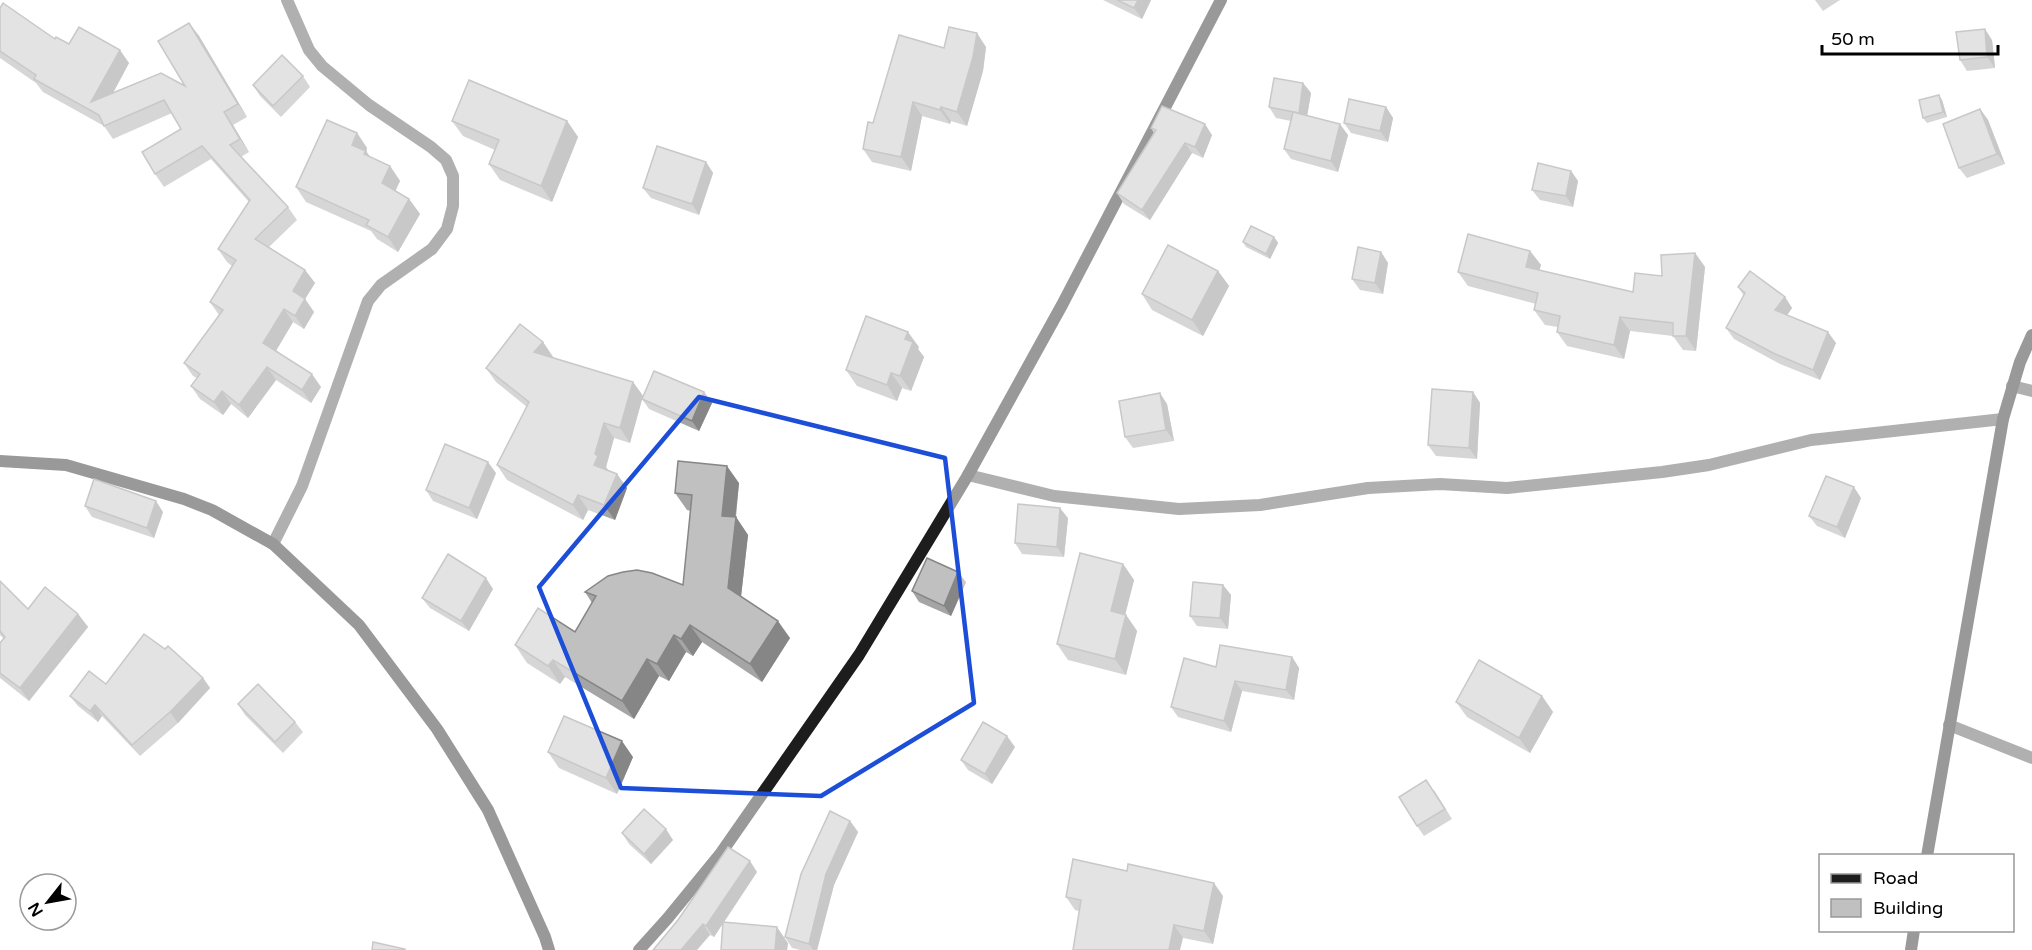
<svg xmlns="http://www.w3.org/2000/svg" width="2032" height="950" viewBox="0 0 2032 950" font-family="'Varela Round',sans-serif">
<rect width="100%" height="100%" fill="#fff"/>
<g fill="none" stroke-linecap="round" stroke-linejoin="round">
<g stroke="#505050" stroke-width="12">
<path d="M2012,386l20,5"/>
<path d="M968,475l86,21 125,13 81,-4 108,-17 72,-4 67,4 155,-16 47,-7 102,-25 192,-21"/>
<path d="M273,544l29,-58 66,-185 13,-16 51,-36 15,-20 6,-23v-30l-7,-16 -15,-13 -62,-42 -47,-39 -13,-16 -22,-50"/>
<path d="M1949,725l83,33"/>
</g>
<g stroke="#1d1d1d" stroke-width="12">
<path d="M0,461l66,4 118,34 28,11 61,34 86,81 78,104 51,81 57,127 4,13"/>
<path d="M1927,856l76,-437 17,-57 12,-27"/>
<path d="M639,950l28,-31 54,-66 138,-198 109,-180 94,-170 159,-305"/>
<path d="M1911,950l3,-20"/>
</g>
</g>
<g fill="#a5a5a5">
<path d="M1103,0h48l-9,19z"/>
<path d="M1815,0h25l-17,11z"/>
<path d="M0,8l55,31 14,5 60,19 -16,30 72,-7 4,-63 10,13 48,81 -14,8 16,27 -8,5 47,50 9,13 -28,27 36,23 10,13 -10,16 9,13 -10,17 -11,-7 -17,28 45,37 -10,16 -35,-23 -28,38 -17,-14 -8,11 -23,-16 -9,-13 6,-8 -4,-2 -9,-13 35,-48 -9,-13 22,-36 -5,-4 -9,-13 31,-47 -38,-43 -47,28 -9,-13 26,-45 -9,-16 -59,26 -9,-13 -61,-34 -7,-9 -36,-25z"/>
<path d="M1992,40l3,28 -28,3 -7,-11z"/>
<path d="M986,47l-3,24 -16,55 -16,-5 -1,3 -28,-8 -11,55 -39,-9 -9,-13 10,-26 71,-75z"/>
<path d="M303,76l7,11 -29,30 -21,-21 -7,-11z"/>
<path d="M1303,83l8,10 -4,23 41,19 -10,37 -47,-13 -7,-10 7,-28 -15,-3 -7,-11z"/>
<path d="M1939,95l3,5 5,17 -20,6 -4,-5z"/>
<path d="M1386,107l7,11 -5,24 -37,-9 -7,-10z"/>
<path d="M1980,109l8,11 17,44 -38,14 -8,-10z"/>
<path d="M452,121h115l11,16 -26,65 -52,-22 -11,-16 6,-14 -32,-14z"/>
<path d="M1151,128l61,7 -9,23 -11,-5 -42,67 -26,-16 -7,-11 37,-60z"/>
<path d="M357,133l10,15 -1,3 4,6 20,9 10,15 -5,10 14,8 11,15 -22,38 -21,-13 -6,-8 -65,-29 -10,-15z"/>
<path d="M706,162l7,11 -14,42 -48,-17 -8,-10z"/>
<path d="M1571,171l7,10 -5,26 -33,-7 -8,-10z"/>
<path d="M1274,237l4,6 -8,16 -24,-12 -3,-5z"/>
<path d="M1530,251l11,14 -2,5 94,22 29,-16 33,-23 10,14 -9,84 -13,-1 -10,-14 -43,-5 -6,28 -57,-13 -10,-14 1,-5 -13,-2 -11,-15 2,-6 -68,-18 -10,-14z"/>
<path d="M1381,252l7,11 -5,31 -23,-4 -8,-11z"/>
<path d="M1218,271l11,15 -26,50 -51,-26 -10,-16z"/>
<path d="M1738,287l47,10 7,11 -5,7 49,28 -16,37 -40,-16 -46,-25 -8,-11 18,-32z"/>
<path d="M543,342l10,15 -1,1 81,24 10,14 61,-4 8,11 -13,28 -50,-22 -7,-10 -12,44 -16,-5 -8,29 2,3 9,4 10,14 -12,32 -27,-10 -5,10 -76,-40 -10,-15 30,-58 -31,-25 -10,-14z"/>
<path d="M919,347l-1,2 6,8 -13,34 -9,-3 -5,13 -40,-15 -11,-16z"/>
<path d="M1473,392l7,11 -3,56 -41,-3 -8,-11z"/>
<path d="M1167,404l7,37 -41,7 -8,-11z"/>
<path d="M496,473l-19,46 -44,-18 -7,-11z"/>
<path d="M739,483l-3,34 12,18 -7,62 49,41 -28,44 -60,-40 -9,14 -7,-4 -17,29 -10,-5 -25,43 -69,-42 -5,7 -33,-21 -12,-18 60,-13 17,-29 -7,-11 98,-7 8,-74 -4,-1 -12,-17z"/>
<path d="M1861,498l-16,40 -28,-12 -8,-10z"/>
<path d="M85,506l78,6 -9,26 -62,-21z"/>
<path d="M1068,518l-4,39 -42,-3 -7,-11z"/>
<path d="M1123,564l11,16 -9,35h1l11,16 -11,44 -58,-15 -11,-16z"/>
<path d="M0,581l28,28 50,5 10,13 -59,74 -29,-23v-35l4,-4 -4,-4z"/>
<path d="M966,582l-15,34 -32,-14 -7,-11z"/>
<path d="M1223,585l8,10 -3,34 -31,-3 -7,-10z"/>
<path d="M493,589l-24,42 -39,-23 -8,-10z"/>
<path d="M1292,657l7,11 -5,32 -52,-9 -11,41 -53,-15 -7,-10 45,-40z"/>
<path d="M203,678l7,10 -32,35 -38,33 -38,-40 -4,6 -20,-16 -8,-10 36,-12z"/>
<path d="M1542,696l11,16 -23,41 -63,-36 -11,-15z"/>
<path d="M238,704l57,18 8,10 -20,21 -38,-38z"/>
<path d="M1015,747l-23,37 -24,-14 -7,-10z"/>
<path d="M548,752l85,5 -16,37 -58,-26z"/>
<path d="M1434,790l18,29 -28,17 -7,-10z"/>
<path d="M850,821l8,11 -24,53 -17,65h-17l-8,-2 -7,-11z"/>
<path d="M622,833l51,7 -22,24 -22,-20z"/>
<path d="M757,872l-33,50 64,21 -1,7h-66l2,-27 -9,14 -4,-2 -57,15z"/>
<path d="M1223,896l-10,48 -30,-6 -108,-28 -9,-13z"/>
</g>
<g fill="#868686">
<path d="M1138,0h13l-9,19 -8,-11z"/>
<path d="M189,23l10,13 48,81 -9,-13z"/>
<path d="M1985,29l7,11 3,28 -8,-11z"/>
<path d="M977,33l9,14 -3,24 -16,55 -10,-14z"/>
<path d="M120,50l9,13 -28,52 -10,-13z"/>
<path d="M1303,83l8,10 -5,30 -7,-10z"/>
<path d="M1939,95l3,5 5,17 -4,-5z"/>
<path d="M913,102l9,14 -11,55 -10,-14z"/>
<path d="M941,107l10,14 -1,3 -10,-14z"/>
<path d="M1386,107l7,11 -5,24 -8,-11z"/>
<path d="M1980,109l8,11 17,44 -8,-10z"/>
<path d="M224,112l9,13 16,27 -9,-13z"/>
<path d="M567,121l11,16 -26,65 -11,-16z"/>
<path d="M1205,124l7,11 -9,23 -8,-11z"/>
<path d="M1340,124l8,11 -10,37 -7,-11z"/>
<path d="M357,133l10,15 -1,3 10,15 -24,-21z"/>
<path d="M1185,143l7,10 -42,67 -8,-10z"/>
<path d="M706,162l7,11 -14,42 -7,-11z"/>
<path d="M390,166l10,15 -8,17 -10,-15z"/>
<path d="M1571,171l7,10 -5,26 -7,-11z"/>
<path d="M409,199l11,15 -22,38 -10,-15z"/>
<path d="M1274,237l4,6 -8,16 -4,-5z"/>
<path d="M1530,251l11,14 -5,17 -10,-15z"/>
<path d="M1381,252l7,11 -5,31 -8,-11z"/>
<path d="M1695,253l10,14 -9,84 -10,-15z"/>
<path d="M305,270l10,13 -10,16 9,13 -10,17 -9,-13 -2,-25z"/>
<path d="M1218,271l11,15 -26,50 -11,-16z"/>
<path d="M1785,297l7,11 -9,13 -8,-11z"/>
<path d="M284,309l9,13 -20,34 -10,-13z"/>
<path d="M1620,317l10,14 -6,28 -10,-14z"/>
<path d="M908,332l11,15 -1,2 6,8 -13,34 -11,-15 5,-37z"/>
<path d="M1828,332l8,11 -16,37 -7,-10z"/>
<path d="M543,342l10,15 -8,10 -11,-15z"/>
<path d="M267,367l9,13 -28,38 -9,-13z"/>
<path d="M891,373l11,15 -5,13 -10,-16z"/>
<path d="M312,374l9,13 -10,16 -9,-13z"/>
<path d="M633,382l10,14 -13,47 -10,-15z"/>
<path d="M222,391l9,13 -8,11 -9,-13z"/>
<path d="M704,392l8,11 -13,28 -7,-10z"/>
<path d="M1473,392l7,11 -3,56 -8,-11z"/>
<path d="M1160,393l7,11 7,37 -8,-11z"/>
<path d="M604,423l10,15 -8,29 3,4 -15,-6 1,-11z"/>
<path d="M488,462l8,11 -19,46 -8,-11z"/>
<path d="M727,466l12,17 -4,37 1,-3 12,18 -8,70 -12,-17 -6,-72z"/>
<path d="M617,474l10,14 -12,32 -11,-15z"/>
<path d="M1854,487l7,11 -16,40 -8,-11z"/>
<path d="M578,495l10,15 -5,10 -10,-15z"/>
<path d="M156,501l7,11 -9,26 -7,-10z"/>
<path d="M1060,508l8,10 -4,39 -7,-10z"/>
<path d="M1123,564l11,16 -12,47 -11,-16z"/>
<path d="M958,572l8,10 -15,34 -7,-10z"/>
<path d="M486,578l7,11 -24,42 -8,-10z"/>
<path d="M1223,585l8,10 -3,34 -8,-11z"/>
<path d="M78,614l10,13 -59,74 -9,-13z"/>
<path d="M1126,615l11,16 -11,44 -11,-16z"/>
<path d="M778,621l12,17 -28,44 -12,-18z"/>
<path d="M690,625l12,17 -9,14 -12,-17z"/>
<path d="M674,635l12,17 -17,29 -12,-17z"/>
<path d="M1292,657l7,11 -5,32 -8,-10z"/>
<path d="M647,659l12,17 -25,43 -12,-18z"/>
<path d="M553,660l12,17 -5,7 -12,-18z"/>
<path d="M203,678l7,10 -32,35 -8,-11z"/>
<path d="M1235,681l7,10 -11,41 -7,-11z"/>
<path d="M1542,696l11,16 -23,41 -11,-15z"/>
<path d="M95,705l7,11 -4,6 -8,-11z"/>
<path d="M1007,736l8,11 -23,37 -7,-10z"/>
<path d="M622,741l11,16 -16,37 -11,-16z"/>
<path d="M850,821l8,11 -24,53 -17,65h-4l-4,-6 17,-70z"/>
<path d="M666,829l7,11 -22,24 -7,-10z"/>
<path d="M750,861l7,11 -43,65 -8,-11z"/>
<path d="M1214,883l9,13 -10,48 -9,-13z"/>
<path d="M703,924l7,11 -13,15h-16z"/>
<path d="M1174,925l9,13 -3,12h-11z"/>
<path d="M777,927l11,16 -1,7h-12z"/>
</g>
<g fill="#c0c0c0" stroke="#868686" stroke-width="1.5">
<path d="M1117,0h21l-4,8z"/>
<path d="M3,3l52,36 1,-2 13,7 10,-17 41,23 -29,52 70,-29 24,13 -27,-45 31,-18 49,81 -14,8 16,27 -10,6 58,62 -33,32 50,31 -12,21 12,8 -10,17 -11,-7 -21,34 49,31 -10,16 -35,-23 -28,38 -17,-14 -8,11 -23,-16 9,-12 -16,-11 39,-53 -13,-8 26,-42 -18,-11 32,-49 -48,-54 -47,28 -13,-22 39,-23 -17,-29 -60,26 -5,-11 -65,-36 2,-4 -36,-24v-43z"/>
<path d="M949,27l28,6 -4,24 -16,55 -16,-5 -1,3 -27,-8 -12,55 -38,-8 5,-27 5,1 26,-88 45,13z"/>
<path d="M1985,29l2,28 -27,3 -4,-28z"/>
<path d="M282,55l21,21 -30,30 -20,-21z"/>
<path d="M1274,78l29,5 -4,30 -30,-6z"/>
<path d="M469,80l98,41 -26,65 -52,-22 10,-24 -47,-19z"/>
<path d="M1939,95l4,17 -20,6 -4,-18z"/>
<path d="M1349,99l37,8 -6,24 -36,-8z"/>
<path d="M1162,106l43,18 -10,23 -10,-4 -43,67 -25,-17 39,-63 -5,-2z"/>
<path d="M1980,109l17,45 -38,14 -16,-44z"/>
<path d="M1293,112l47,12 -9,37 -47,-12z"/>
<path d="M327,120l30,13 -5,12 14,6 -2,3 26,12 -8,17 27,16 -21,38 -22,-12 3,-5 -73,-33z"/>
<path d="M657,146l49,16 -14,42 -49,-16z"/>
<path d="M1538,163l33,8 -5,25 -34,-6z"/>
<path d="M1251,226l23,11 -8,17 -23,-12z"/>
<path d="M1468,234l62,17 -4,16 107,25 2,-19 27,3 -1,-21 34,-2 -9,83h-13v-13l-53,-6 -6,28 -57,-13 3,-16 -26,-6 4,-17 -80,-21z"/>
<path d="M1168,245l50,26 -26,49 -50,-26z"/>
<path d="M1358,247l23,5 -6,31 -23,-4z"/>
<path d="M1750,271l35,26 -10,13 53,22 -15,38 -40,-17 -47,-25 19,-35 -7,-6z"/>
<path d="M866,316l42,16 -3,7 8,3 -13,34 -9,-3 -4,12 -41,-15z"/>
<path d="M520,324l23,18 -9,10 99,30 -13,46 -16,-5 -9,31 3,2 -4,9 23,9 -13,31 -26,-10 -5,10 -76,-40 32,-63 -43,-34z"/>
<path d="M654,371l50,21 -12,29 -50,-22z"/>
<path d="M1432,389l41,3 -4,56 -41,-3z"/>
<path d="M1160,393l6,37 -41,7 -6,-36z"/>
<path d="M445,444l43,18 -19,46 -43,-18z"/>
<path d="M678,461l49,5 -5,50 14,1 -8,71 50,33 -28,43 -60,-39 -9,14 -7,-4 -17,29 -10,-5 -25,42 -69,-41 -5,6 -33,-21 23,-37 37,24 21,-36 -11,-4 23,-16 15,-4 14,-2 15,3 31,12 9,-90 -17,-2z"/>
<path d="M1826,476l28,11 -17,40 -28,-11z"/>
<path d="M94,479l62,22 -9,27 -62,-22z"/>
<path d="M1018,504l42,4 -3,39 -42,-4z"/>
<path d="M1080,553l43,11 -12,47 15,4 -11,44 -58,-15z"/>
<path d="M448,554l38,24 -25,43 -39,-23z"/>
<path d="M927,558l31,14 -14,34 -32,-15z"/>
<path d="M0,581l28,28 17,-22 33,27 -58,74 -20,-15v-30l5,-6 -5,-6z"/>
<path d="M1193,582l30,3 -3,33 -30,-2z"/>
<path d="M144,634l21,15 3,-3 35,32 -33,34 -38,33 -37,-40 -5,6 -20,-15 19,-25 17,13z"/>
<path d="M1220,645l72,12 -6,33 -51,-9 -11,40 -53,-14 13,-49 32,9z"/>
<path d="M1479,660l63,36 -23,42 -63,-36z"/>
<path d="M258,684l37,38 -20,20 -37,-38z"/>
<path d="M564,716l58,25 -16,37 -58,-26z"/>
<path d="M983,722l24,14 -22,38 -24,-14z"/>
<path d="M1426,780l19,29 -28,17 -18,-29z"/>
<path d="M644,809l22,20 -22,25 -22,-21z"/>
<path d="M830,811l20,10 -24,53 -17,70 -24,-7 16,-63z"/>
<path d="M728,847l22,14 -44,65 -3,-2 -22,26h-28l25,-30z"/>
<path d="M1073,859l54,12 1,-7 86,19 -10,48 -30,-6 -5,25h-96l8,-50 -15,-3z"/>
<path d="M723,922l54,5 -2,23h-54z"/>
<path d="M373,942l32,7v1h-33z"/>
</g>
<path d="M0 0H2032V950H0ZM699,397l246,61 29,245 -153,93 -200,-8 -82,-201z" fill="#fff" fill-opacity=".55" fill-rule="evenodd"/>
<path fill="none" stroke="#1d4ed8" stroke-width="4.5" stroke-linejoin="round" d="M699,397l246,61 29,245 -153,93 -200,-8 -82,-201z"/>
<rect x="1819" y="854" width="195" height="78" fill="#ffffff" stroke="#999999" stroke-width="1.5"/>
<rect x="1831" y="874" width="30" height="9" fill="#1d1d1d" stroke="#999999" stroke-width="1.5"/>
<text x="1873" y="884" font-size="18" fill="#000000">Road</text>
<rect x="1831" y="899" width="30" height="18" fill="#c0c0c0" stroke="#999999" stroke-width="1.5"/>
<text x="1873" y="914" font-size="18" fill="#000000">Building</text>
<g transform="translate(48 902) rotate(239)"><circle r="28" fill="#ffffff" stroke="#999999" stroke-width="1.5"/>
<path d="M0-4.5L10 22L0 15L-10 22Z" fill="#000000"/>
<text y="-9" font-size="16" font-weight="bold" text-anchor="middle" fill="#000000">N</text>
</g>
<path d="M1822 45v9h176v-9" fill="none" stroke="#000000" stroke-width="3"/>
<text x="1831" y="45" font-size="18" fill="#000000" stroke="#ffffff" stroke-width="4.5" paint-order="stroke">50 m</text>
</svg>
